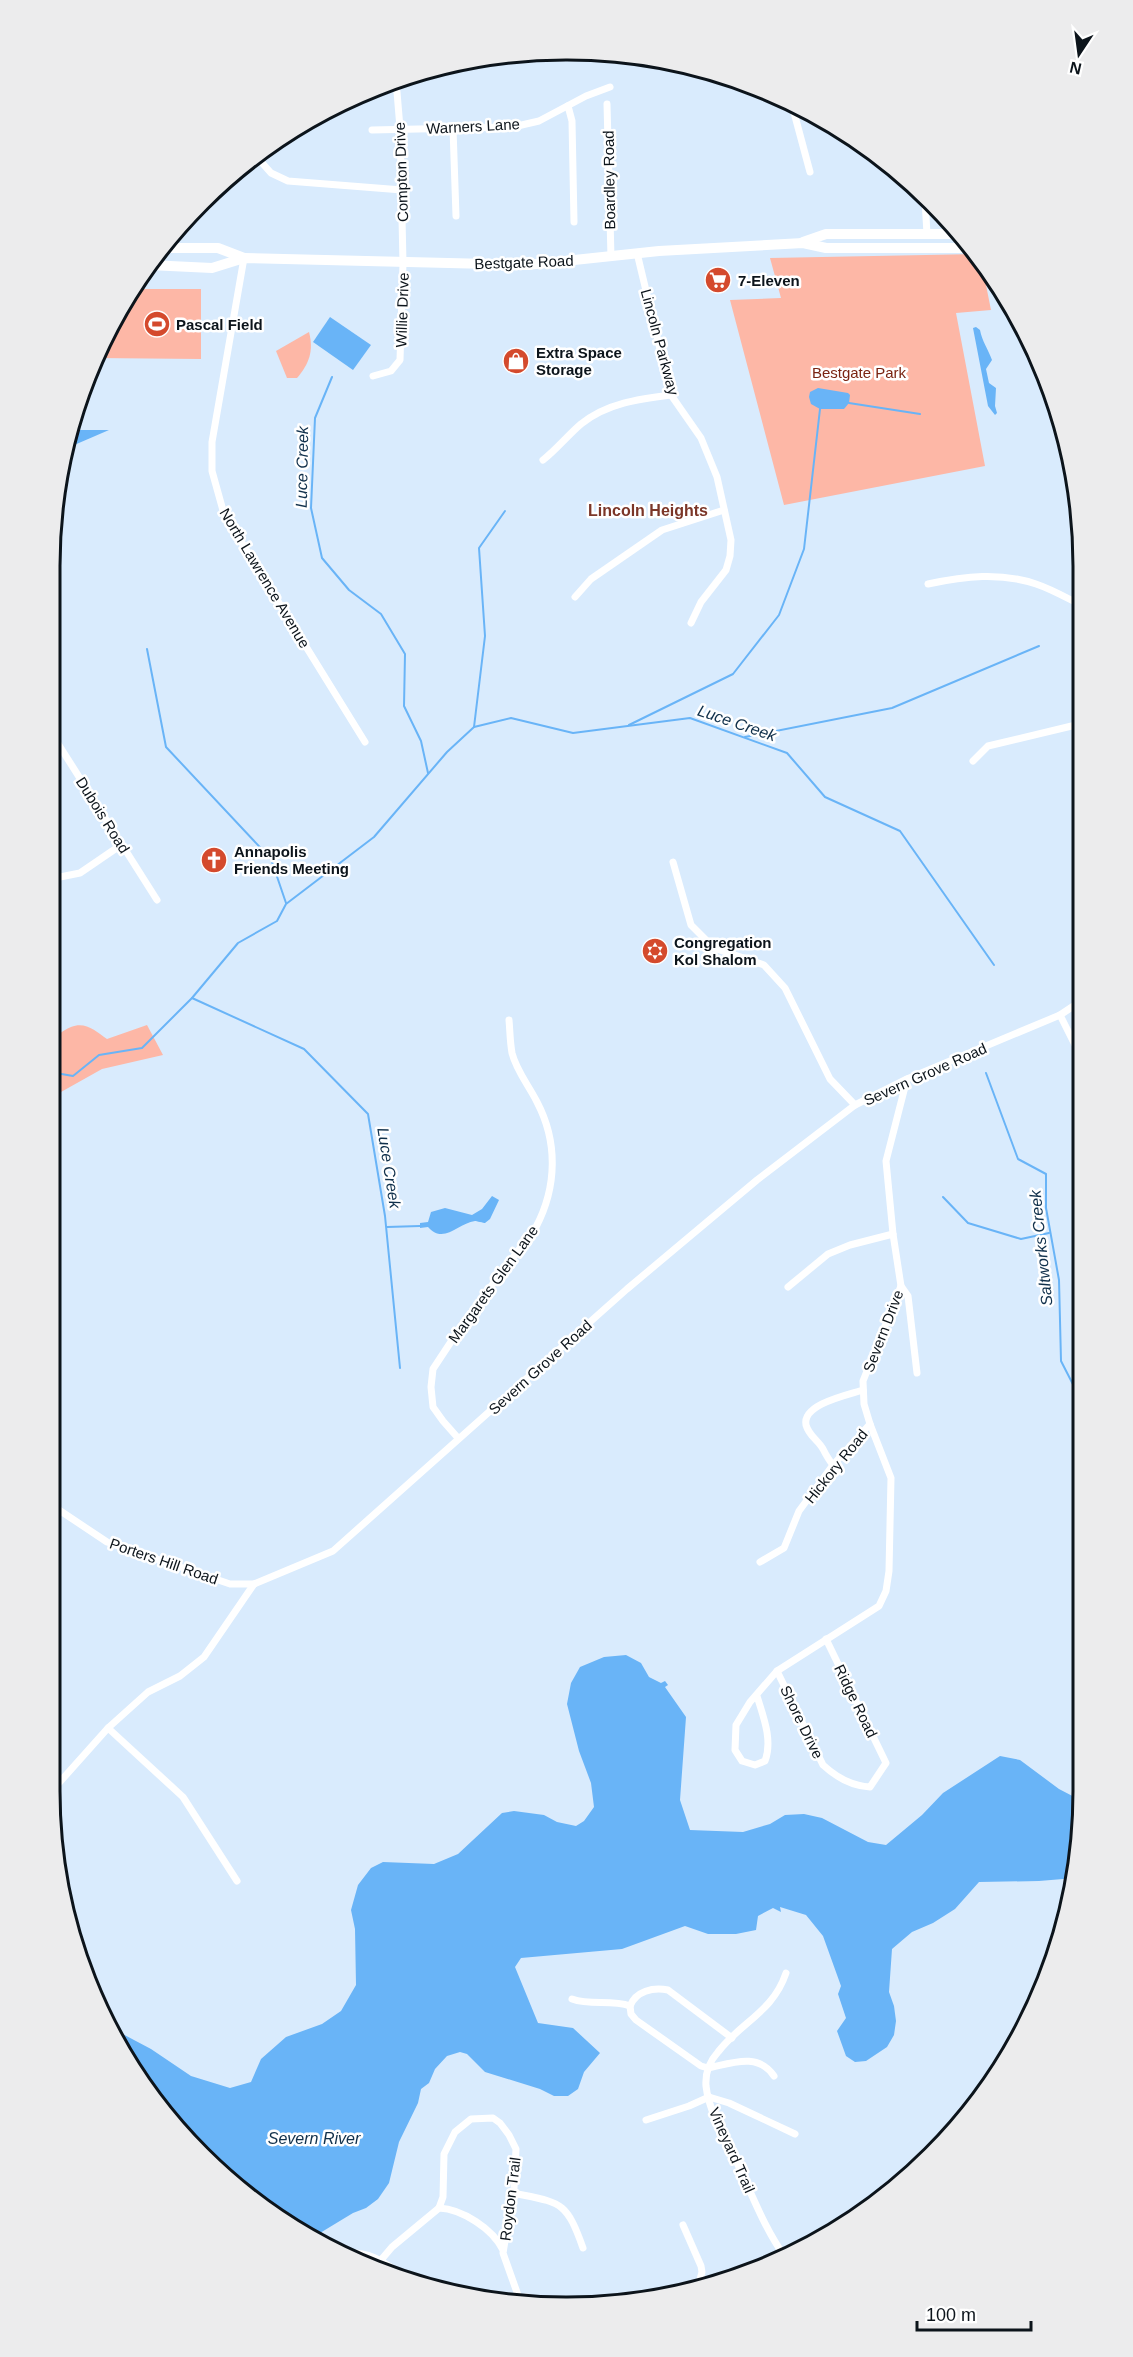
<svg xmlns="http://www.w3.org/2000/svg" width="1133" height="2357" viewBox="0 0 1133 2357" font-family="Helvetica,sans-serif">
<rect width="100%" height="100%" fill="#d9ebfd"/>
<g fill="#fdb7a6">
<path d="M978,254l3,6 10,50 -35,3 29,153 -201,39 -54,-205 51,-2 -11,-40z"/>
<path d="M132,289h69v70l-106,-1z"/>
<path d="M309,332c5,19 0,32 -12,46h-10l-11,-27z"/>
<path d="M147,1025l16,30 -61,14 -41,23 -11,9v-63c8,-2 13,-8 21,-11 14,-6 25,4 36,12z"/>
</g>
<g fill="#69b4f7">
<path d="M330,317l41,28 -18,25 -40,-28z"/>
<path d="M976,327l4,3c2,11 8,19 12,30l-6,9 3,14 7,5 -1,18 2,7 -2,2 -7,-9 -15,-78z"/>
<path d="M818,388l30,5 2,2 -1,8 -5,6h-24l-9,-5 -2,-7 1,-5z"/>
<path d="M70,430h39l-44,19z"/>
<path d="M492,1196l7,4 -9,19 -5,4c-1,0 -9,-2 -10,-2 -17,2 -31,24 -47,6l-8,1v-5l8,-1 3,-10 14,-4 27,7 10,-6z"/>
<path d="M626,1655l15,8 8,14 12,6 4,-2 3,4 -3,2 21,30 -6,83 10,30 53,2 27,-8 15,-9 19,-1 18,4 46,24 18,3 36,-30 21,-22 57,-37 20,4 39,29 23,12 -7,77 -36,3 -60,1 -24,27 -22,14 -21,9 -20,17 -3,43 5,14 2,15 -2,14 -7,12 -21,14 -11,1 -9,-6 -9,-25 9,-13 -8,-24 3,-8 -18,-50 -17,-21 -26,-8 1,5 -8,-4 -15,8 -2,14 -20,4h-28l-23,-8 -63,23 -101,9 -6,9 23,56 35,5 27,25 -16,19 -6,17 -10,7h-14l-14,-7 -55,-17 -18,-18 -7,-2 -13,4 -12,13 -6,14 -8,6 -3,14 -19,39 -10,41 -11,16 -12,9 -13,5 -33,20 -18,1 -77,-55 -68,-73 -40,-75 34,18 40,27 39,12 21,-6 10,-23 25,-22 36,-13 19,-13 15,-26 -1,-56 -4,-19 7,-25 13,-17 12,-6 51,2 24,-10 44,-41 12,-2 30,4 13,7 19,4 8,-5 10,-14 -3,-24 -12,-32 -12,-47 4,-21 9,-16 24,-10z"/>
</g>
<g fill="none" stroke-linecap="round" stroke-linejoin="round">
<g stroke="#69b4f7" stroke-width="2">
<path d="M332,377l-17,41 -4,90 11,50 27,32 32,24 24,40 -1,52 17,35 7,32"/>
<path d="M849,403l71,11"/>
<path d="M147,649l19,98 105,112 15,44"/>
<path d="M629,725l104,-51 46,-59 25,-66 16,-140"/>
<path d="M474,727l11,-91 -6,-88 26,-37"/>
<path d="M745,737l147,-29 147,-62"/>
<path d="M192,998l112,51 64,65 17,102 15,152"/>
<path d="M50,1072l23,4 26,-21 43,-7 50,-50 46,-55 39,-22 9,-17 88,-67 73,-85 27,-25 37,-9 62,15 117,-15 97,35 38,44 75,34 94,134"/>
<path d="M986,1073l32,86 28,15v34l13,72 2,81 21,41"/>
<path d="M943,1197l25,26 53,16 28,-6"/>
<path d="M387,1227l33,-1"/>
</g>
<g stroke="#fff" stroke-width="7">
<path d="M607,104l4,153"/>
<path d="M792,105l18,67"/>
<path d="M568,106l4,15 2,101"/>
<path d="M453,128l3,88"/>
<path d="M372,130l141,-3 26,-6 47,-25 24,-9"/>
<path d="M256,156l15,17 17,8 114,9"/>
<path d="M239,170l18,-11"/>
<path d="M925,200l2,34"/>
<path d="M199,208l14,-17"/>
<path d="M637,253l34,142 30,43 16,39 14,63 -1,16 -4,14 -25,32 -10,21"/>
<path d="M244,258l-32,184v29l12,43 141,228"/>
<path d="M373,376l18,-5 9,-11 3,-97 -3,-135 -4,-48"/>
<path d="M543,460c14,-11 25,-25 38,-36 26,-21 58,-25 90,-29"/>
<path d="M928,584c37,-8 72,-12 108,0 15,5 29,13 43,20"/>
<path d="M575,597l16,-18 71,-49 62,-20"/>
<path d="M50,731l107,169"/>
<path d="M973,761l15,-15 92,-22"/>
<path d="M673,862l18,63 23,23 50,17 21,23 45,91 25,26"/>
<path d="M50,879l30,-6 41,-28"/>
<path d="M1060,1015l21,42"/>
<path d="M901,1286l7,10 9,77"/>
<path d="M788,1287l40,-33 22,-9 43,-11"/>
<path d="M458,1438l-15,-17 -10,-14 -2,-20 2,-18 31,-47 72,-95c21,-40 22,-85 1,-125 -8,-16 -21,-32 -25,-49 -2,-11 -2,-22 -3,-33"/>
<path d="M833,1465c-5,-6 -7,-10 -10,-16 -5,-9 -14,-13 -17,-24 -4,-21 42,-30 57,-35"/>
<path d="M50,1504l57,38 123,42h24"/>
<path d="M760,1562l24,-14 15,-37 34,-46 37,-41"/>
<path d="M777,1671l46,94c13,12 28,21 47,22l16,-24 -60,-124"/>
<path d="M757,1696c6,20 16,44 8,65l-10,4 -13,-4 -7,-11 1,-25 14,-23 27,-31 102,-65 7,-15 3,-20 2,-93 -21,-54 -6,-20 -1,-23 38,-95 -8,-52 -7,-73 21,-82"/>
<path d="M108,1728l75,69 54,84"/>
<path d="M50,1793l58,-65 40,-36 32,-16 24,-19 50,-73 79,-33 294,-262 130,-109 98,-75 52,-26 153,-64 21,-14"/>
<path d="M572,1999c19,7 39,0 58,7"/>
<path d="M630,2006l1,8 5,6 65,46 7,2c24,-5 50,-16 66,8"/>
<path d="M630,2006c6,-15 23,-19 38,-16l64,48"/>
<path d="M709,2097l20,6 66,31"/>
<path d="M646,2120l43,-14 20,-9"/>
<path d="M513,2193c48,10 53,7 70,55"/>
<path d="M439,2208c23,1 54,21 64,42"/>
<path d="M683,2225l18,41 1,6 -3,11"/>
<path d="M348,2253c21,-1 33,7 50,19"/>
<path d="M785,2257c-20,-28 -32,-60 -46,-90 -12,-25 -30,-54 -33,-81 -1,-14 3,-24 12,-34 23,-30 55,-40 68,-79"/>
<path d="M381,2260l11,-13 47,-39 4,-11 1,-43 11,-22 16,-13 22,-1 7,5 9,12 7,14 -2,39 -11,65 16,45"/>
<path d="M515,2299l11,-2 13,3"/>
</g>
<g stroke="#fff" stroke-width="10">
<path d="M803,242l23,-8h133"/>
<path d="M162,248h56l26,10"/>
<path d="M149,265l63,3 32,-10 283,7 132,-14 144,-8 23,5h147"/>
</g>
</g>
<defs>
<symbol id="supermarket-disc" viewBox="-11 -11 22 22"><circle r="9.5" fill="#d44a2d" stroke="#fff"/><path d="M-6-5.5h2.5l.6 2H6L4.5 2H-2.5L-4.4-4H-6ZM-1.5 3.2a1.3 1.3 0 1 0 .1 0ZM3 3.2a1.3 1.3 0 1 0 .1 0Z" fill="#fff"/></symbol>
<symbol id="stadium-disc" viewBox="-11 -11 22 22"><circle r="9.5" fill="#d44a2d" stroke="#fff"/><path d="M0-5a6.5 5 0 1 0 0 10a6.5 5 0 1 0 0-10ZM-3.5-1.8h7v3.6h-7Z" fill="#fff"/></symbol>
<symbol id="shop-disc" viewBox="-11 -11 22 22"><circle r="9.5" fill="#d44a2d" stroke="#fff"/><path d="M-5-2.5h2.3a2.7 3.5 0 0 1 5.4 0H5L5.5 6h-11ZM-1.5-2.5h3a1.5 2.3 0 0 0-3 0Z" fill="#fff"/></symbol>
<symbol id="church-disc" viewBox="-11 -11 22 22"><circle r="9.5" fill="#d44a2d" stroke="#fff"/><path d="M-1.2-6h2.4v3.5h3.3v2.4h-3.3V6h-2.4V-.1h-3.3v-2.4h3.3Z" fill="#fff"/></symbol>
<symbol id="synagogue-disc" viewBox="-11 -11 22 22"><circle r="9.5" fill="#d44a2d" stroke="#fff"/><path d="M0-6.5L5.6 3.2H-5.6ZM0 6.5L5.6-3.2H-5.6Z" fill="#fff"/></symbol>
</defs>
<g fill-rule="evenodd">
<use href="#supermarket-disc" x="703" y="265" width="30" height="30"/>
<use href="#stadium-disc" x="142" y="309" width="30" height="30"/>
<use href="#shop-disc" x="501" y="346" width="30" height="30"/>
<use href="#church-disc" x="199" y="845" width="30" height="30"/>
<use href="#synagogue-disc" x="640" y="936" width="30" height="30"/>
</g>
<g text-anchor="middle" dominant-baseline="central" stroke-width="5" stroke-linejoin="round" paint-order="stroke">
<g font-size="15" fill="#0c141b" stroke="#fff">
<text transform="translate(473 126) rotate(-3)">Warners Lane</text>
<text transform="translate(401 172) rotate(-92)">Compton Drive</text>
<text transform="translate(609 180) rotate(-91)">Boardley Road</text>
<text transform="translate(524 262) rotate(-2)">Bestgate Road</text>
<text transform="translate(402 310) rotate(-88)">Willie Drive</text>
<text transform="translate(660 342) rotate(75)">Lincoln Parkway</text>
<text transform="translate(265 578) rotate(59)">North Lawrence Avenue</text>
<text transform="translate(103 815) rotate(58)">Dubois Road</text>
<text transform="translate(925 1074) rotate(-24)">Severn Grove Road</text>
<text transform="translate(493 1284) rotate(-54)">Margarets Glen Lane</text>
<text transform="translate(883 1331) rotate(-69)">Severn Drive</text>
<text transform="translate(540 1367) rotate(-42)">Severn Grove Road</text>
<text transform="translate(836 1466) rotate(-51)">Hickory Road</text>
<text transform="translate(164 1561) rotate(19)">Porters Hill Road</text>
<text transform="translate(856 1701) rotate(64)">Ridge Road</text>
<text transform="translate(802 1722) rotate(64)">Shore Drive</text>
<text transform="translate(732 2150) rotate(66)">Vineyard Trail</text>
<text transform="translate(510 2199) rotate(-83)">Roydon Trail</text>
</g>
<g font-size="15" font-weight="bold" fill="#0c141b" stroke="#fff" text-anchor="start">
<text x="738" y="280">7-Eleven</text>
<text x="176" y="324">Pascal Field</text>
<text x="536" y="352">Extra Space<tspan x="536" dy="17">Storage</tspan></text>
<text x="234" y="851">Annapolis<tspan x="234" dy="17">Friends Meeting</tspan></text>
<text x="674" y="942">Congregation<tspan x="674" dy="17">Kol Shalom</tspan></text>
</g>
<g font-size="15" fill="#7a2412" stroke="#fff">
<text x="859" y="372">Bestgate Park</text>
</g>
<g font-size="16" font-style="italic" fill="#10304b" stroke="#fff">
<text transform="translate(302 467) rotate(-89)">Luce Creek</text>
<text transform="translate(737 723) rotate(19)">Luce Creek</text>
<text transform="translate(389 1168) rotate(81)">Luce Creek</text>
<text transform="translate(1041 1248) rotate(-96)">Saltworks Creek</text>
<text x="314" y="2138">Severn River</text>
</g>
<g font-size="16" font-weight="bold" fill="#7b3628" stroke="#fff">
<text x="648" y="510">Lincoln Heights</text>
</g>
</g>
<path d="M0 0H1133V2357H0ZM566 60H567A506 506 0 0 1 1073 566V1791A506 506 0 0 1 567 2297H566A506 506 0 0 1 60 1791V566A506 506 0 0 1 566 60Z" fill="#ececed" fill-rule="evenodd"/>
<path fill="none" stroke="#0c141b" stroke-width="3" d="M566 60H567A506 506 0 0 1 1073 566V1791A506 506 0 0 1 567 2297H566A506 506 0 0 1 60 1791V566A506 506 0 0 1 566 60Z"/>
<g transform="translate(1079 54) rotate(193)" stroke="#ffffff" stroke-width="4.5" paint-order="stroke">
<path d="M0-4.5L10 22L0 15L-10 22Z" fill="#0c141b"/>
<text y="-9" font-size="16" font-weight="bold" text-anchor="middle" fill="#0c141b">N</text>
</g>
<path d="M917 2321v9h114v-9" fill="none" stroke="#0c141b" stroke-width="3"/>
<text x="926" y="2321" font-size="18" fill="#0c141b" stroke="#ffffff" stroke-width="4.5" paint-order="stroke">100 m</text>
</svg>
